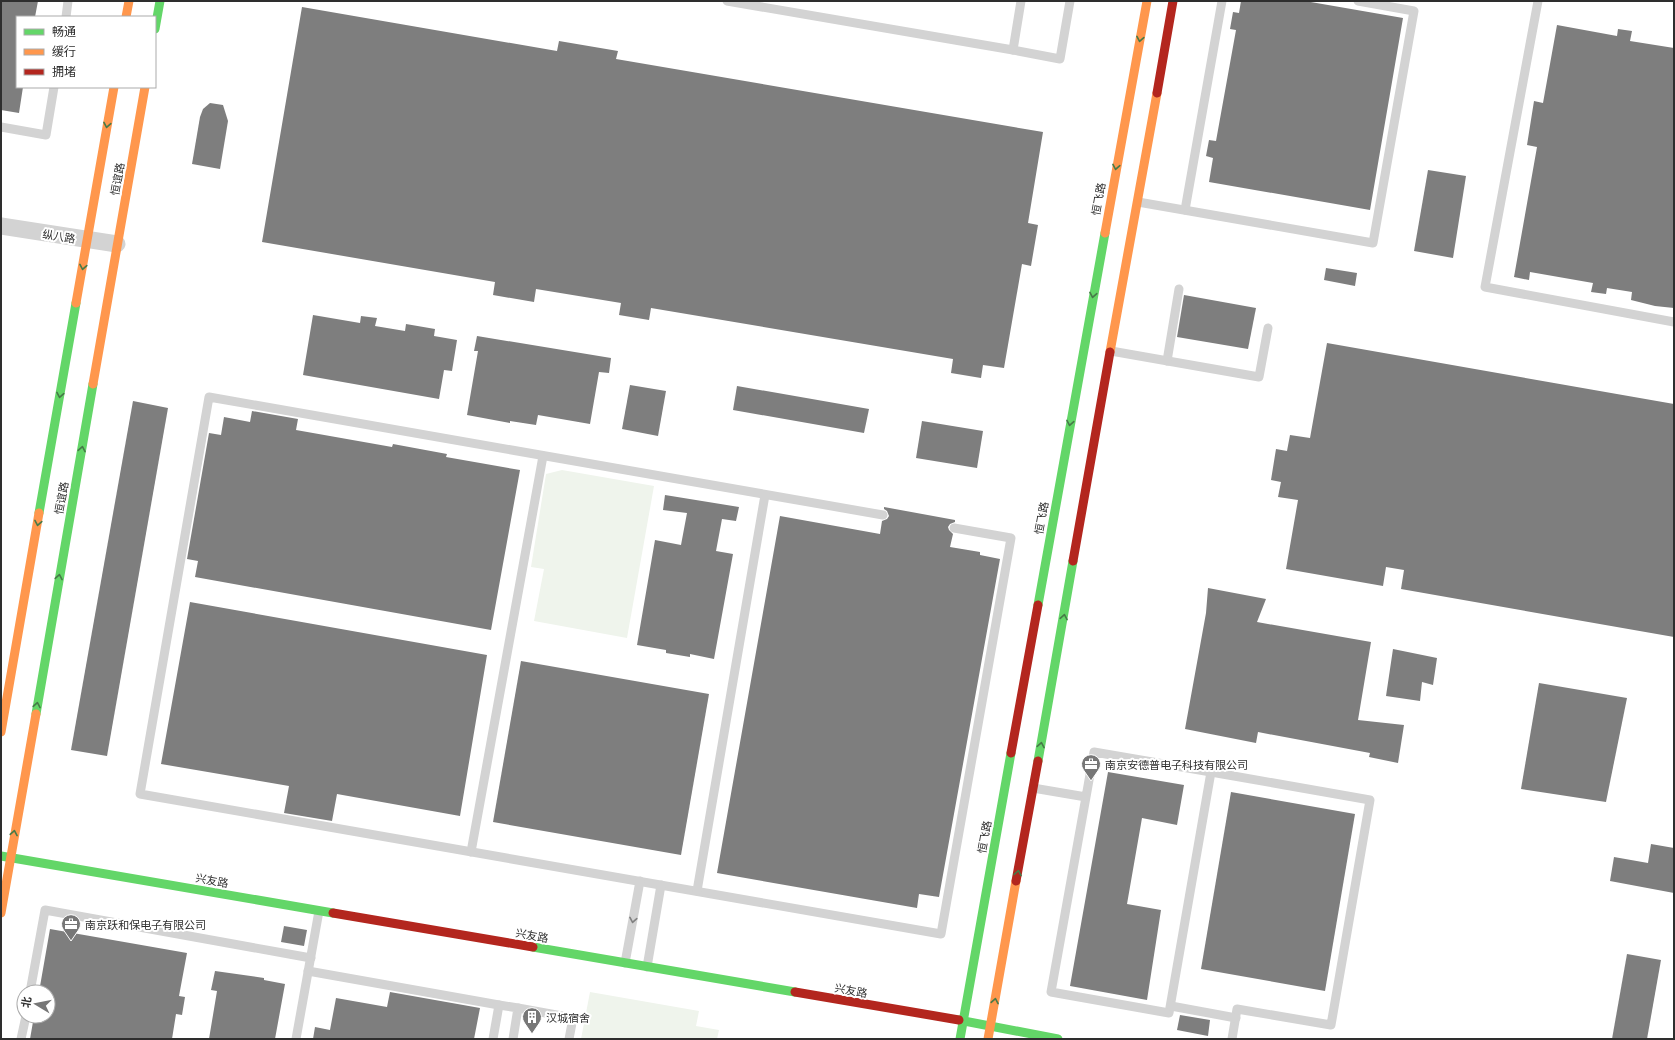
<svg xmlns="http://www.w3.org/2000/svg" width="1675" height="1040" viewBox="0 0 1675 1040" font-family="'Golos Text','Noto Sans SC',sans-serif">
<rect width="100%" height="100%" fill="#fff"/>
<g fill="#eff4ec">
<path d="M562,470l92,16 -27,152 -93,-17 10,-52 -13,-2 15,-93z"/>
<path d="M590,992l109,19 -3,15 23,4 -2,9h-136z"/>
</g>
<g fill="#7e7e7e">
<path d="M1,1h37l-3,16h-18v70h6l-4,26 -18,-3z"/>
<path d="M1241,1h64l98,17 -33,192 -161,-28 4,-24 -7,-2 3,-16 7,1 20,-111 -6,-1 3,-17 6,1z"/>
<path d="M302,7l255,44 2,-10 59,10 -2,8 427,73 -15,91 10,2 -7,41 -9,-2 -18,104 -21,-3 -2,13 -30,-5 2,-14 -302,-51 -2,12 -30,-5 2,-12 -85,-14 -2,13 -41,-7 2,-13 -233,-40z"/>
<path d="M1557,25l60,11 1,-7 14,2 -2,10 44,7v260l-19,-2 -24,-6 1,-8 -25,-4 -1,6 -15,-2 2,-9 -63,-11 -1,8 -15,-3 23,-130 -10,-2 7,-44 9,2z"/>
<path d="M210,103l13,2 5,16 -8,48 -28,-5 8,-47 3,-8z"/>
<path d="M1428,170l38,6 -13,82 -39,-7z"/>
<path d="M1326,268l31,5 -2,13 -31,-6z"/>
<path d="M1184,295l72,13 -8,41 -71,-12z"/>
<path d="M313,315l47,8 1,-7 16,2 -2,8 30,5 1,-7 29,5 -1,7 23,4 -5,31 -8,-1 -5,29 -136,-24z"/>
<path d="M477,336l134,22 -2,15 -10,-1 -9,52 -52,-9 -2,10 -26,-4v2l-43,-8 11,-64h-4z"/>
<path d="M1327,343l347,61v233l-273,-48 3,-19 -18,-3 -3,19 -97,-17 12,-69 -20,-3 3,-15 -10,-2 5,-31 11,2 3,-16 20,3z"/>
<path d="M630,385l36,6 -8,45 -36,-7z"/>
<path d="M737,386l132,23 -5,24 -131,-23z"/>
<path d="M133,401l35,7 -61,348 -36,-6z"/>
<path d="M252,411l46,8 -2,11 96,17 1,-3 54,10 -1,3 74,13 -29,160 -296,-53 3,-16 -11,-2 22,-126 12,2 3,-18 26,5z"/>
<path d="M922,421l61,10 -6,37 -61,-10z"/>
<path d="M665,495l74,12 -3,14 -14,-2 -6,32 17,3 -19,105 -24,-5v3l-24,-4v-3l-29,-5 18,-105 26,5 6,-32 -24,-3z"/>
<path d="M884,507l71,13v2l-5,2 -2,3 1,3 4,4 -3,13 30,5v3l20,4 -61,338 -20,-3 -2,14 -200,-35 63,-357 100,18 2,-13 5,-2 2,-3 -2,-5 -3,-2z"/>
<path d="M1208,588l58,11 -9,23 114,20 -13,78 46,5 -6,38 -29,-6 1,-4 -112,-21 -2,11 -71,-14 21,-116z"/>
<path d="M190,602l297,53 -27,161 -123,-22 -5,27 -48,-8 5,-27 -128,-22z"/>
<path d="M1393,649l44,9 -4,27 -11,-3 -2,19 -34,-5z"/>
<path d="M521,661l188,33 -28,161 -188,-33z"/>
<path d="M1539,683l88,15 -21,104 -85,-13z"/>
<path d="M1108,772l76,13 -7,40 -35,-7 -15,86 34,6 -14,90 -77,-14z"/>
<path d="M1231,792l124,22 -30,177 -124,-22z"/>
<path d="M1651,844l23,4v45l-64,-12 4,-24 34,6z"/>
<path d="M284,926l23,4 -3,16 -23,-4z"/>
<path d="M50,929l137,24 -8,43 6,1 -3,18 -6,-1 -4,25h-142l4,-23h14v-24h-9z"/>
<path d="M1627,954l34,6 -14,79h-35z"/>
<path d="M215,971l49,7v2l21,4 -10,55h-66l8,-48 -6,-1z"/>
<path d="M390,992l90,16 -6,31h-161l2,-12 15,3 6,-32 51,9z"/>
<path d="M1180,1015l30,5 -2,16 -31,-6z"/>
</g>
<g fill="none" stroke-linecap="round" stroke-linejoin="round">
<g stroke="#d3d3d3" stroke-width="9">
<path d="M727,1l286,49 8,-49"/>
<path d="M1538,1l-53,286 189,35"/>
<path d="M66,17l2,-16"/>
<path d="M1013,50l47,9 10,-58"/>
<path d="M1,127l45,8 8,-48"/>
<path d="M1138,202l235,41 41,-232 -56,-10"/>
<path d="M1185,210l37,-209"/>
<path d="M1111,351l148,26 9,-49"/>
<path d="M1167,361l12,-72"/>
<path d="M883,515l-674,-118 -69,397 801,140 70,-396 -57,-10"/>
<path d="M1211,772l159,28 -39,225 -94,-16 -5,30"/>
<path d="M1033,788l53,9 -35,195 118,21 42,-241 -117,-20 -8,45"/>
<path d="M471,852l72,-396"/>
<path d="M697,891l68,-396"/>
<path d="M625,963l15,-82"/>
<path d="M647,967l14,-82"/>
<path d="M308,971l191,34 -6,34"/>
<path d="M30,992l15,-82 266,48"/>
<path d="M499,1005l19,3 -5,31"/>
<path d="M1171,1006l65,12"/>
<path d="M518,1008l55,10 -4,21"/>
<path d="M21,1039l5,-23"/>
<path d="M296,1039l23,-128"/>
</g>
<path stroke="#d3d3d3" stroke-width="17" d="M1,226l116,18"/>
<g stroke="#63d668" stroke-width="9">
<path d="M155,29l5,-28"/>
<path d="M39,513l37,-210"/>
<path d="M1038,605l67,-372"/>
<path d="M36,714l57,-330"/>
<path d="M1038,761l35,-200"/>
<path d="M1,856l332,57"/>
<path d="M533,947l262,45"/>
<path d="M959,1020l99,19"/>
<path d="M960,1039l51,-286"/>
</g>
<g stroke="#ff974d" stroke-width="9">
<path d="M126,17l3,-16"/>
<path d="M1105,233l42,-232"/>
<path d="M76,303l38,-216"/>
<path d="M1110,352l47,-259"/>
<path d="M93,384l52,-297"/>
<path d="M1,732l38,-219"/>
<path d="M1,913l35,-199"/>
<path d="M988,1039l28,-158"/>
</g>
<g stroke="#b3261e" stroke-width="9">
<path d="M1157,93l16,-92"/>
<path d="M1073,561l37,-209"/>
<path d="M1011,753l27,-148"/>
<path d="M1016,881l22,-120"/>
<path d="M333,913l200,34"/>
<path d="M795,992l164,28"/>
</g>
</g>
<defs><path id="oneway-chevron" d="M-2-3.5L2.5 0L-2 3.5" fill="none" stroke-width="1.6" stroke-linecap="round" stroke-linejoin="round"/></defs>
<g stroke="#467a48">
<use href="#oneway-chevron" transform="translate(1140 39) rotate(100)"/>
<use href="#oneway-chevron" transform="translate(107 125) rotate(100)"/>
<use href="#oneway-chevron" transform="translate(1116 167) rotate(100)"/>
<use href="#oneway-chevron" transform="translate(83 267) rotate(100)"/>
<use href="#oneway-chevron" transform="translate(1093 295) rotate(100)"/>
<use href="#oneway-chevron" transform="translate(60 395) rotate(100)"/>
<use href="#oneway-chevron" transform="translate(1070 423) rotate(100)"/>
<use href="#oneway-chevron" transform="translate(82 449) rotate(-80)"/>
<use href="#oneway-chevron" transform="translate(38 523) rotate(100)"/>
<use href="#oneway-chevron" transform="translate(59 577) rotate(-80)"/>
<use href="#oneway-chevron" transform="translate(1064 617) rotate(-80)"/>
<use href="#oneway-chevron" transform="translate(37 705) rotate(-80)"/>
<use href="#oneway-chevron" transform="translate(1041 745) rotate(-80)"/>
<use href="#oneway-chevron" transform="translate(14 833) rotate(-80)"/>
<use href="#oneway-chevron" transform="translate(1018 873) rotate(-80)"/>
<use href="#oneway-chevron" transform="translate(995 1001) rotate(-80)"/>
</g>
<use stroke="#808080" href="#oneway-chevron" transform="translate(633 920) rotate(100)"/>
<defs>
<symbol id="office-pin" viewBox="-11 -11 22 30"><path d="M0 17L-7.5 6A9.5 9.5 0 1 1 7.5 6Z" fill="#777" stroke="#fff"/><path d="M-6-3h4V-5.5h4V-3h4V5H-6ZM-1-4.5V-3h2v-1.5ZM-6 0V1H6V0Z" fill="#fff"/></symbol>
<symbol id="building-pin" viewBox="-11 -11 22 30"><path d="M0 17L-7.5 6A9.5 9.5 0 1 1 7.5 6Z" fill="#777" stroke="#fff"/><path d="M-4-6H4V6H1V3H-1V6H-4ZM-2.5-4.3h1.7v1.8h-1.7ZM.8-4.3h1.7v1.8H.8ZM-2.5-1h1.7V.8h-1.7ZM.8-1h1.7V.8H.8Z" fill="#fff"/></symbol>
</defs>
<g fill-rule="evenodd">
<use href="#office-pin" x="1080" y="753" width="22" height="30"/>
<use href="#office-pin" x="60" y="913" width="22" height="30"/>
<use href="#building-pin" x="521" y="1006" width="22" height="30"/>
</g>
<g text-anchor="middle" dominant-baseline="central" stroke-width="4" stroke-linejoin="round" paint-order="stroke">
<g font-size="11" fill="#2e2e2e" stroke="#fff">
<text transform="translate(117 179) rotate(-80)">恒谊路</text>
<text transform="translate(1098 199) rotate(-80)">恒飞路</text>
<text transform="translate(59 236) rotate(9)">纵八路</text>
<text transform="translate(61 498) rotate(-80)">恒谊路</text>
<text transform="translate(1041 518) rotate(-80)">恒飞路</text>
<text transform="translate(984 837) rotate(-80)">恒飞路</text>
<text transform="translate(212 880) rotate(10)">兴友路</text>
<text transform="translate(532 935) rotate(10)">兴友路</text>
<text transform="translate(851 990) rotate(10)">兴友路</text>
</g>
<g font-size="11" fill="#2e2e2e" stroke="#fff" text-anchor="start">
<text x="1105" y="764">南京安德普电子科技有限公司</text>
<text x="85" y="924">南京跃和保电子有限公司</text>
<text x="546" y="1017">汉城宿舍</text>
</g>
</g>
<rect width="1675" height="1040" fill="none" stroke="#2e2e2e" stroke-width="4"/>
<rect x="16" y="16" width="140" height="72" fill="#ffffff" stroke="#ababab"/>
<rect x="24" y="29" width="20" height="6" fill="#63d668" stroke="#ababab"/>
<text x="52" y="36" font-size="12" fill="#2e2e2e">畅通</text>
<rect x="24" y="49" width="20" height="6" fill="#ff974d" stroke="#ababab"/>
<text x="52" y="56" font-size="12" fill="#2e2e2e">缓行</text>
<rect x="24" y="69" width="20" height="6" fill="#b3261e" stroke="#ababab"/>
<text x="52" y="76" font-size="12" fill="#2e2e2e">拥堵</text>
<g transform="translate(36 1004) rotate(280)"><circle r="19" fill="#ffffff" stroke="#ababab"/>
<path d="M0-3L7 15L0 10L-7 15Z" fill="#777777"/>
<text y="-6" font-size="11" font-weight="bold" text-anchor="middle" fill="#2e2e2e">北</text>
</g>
</svg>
